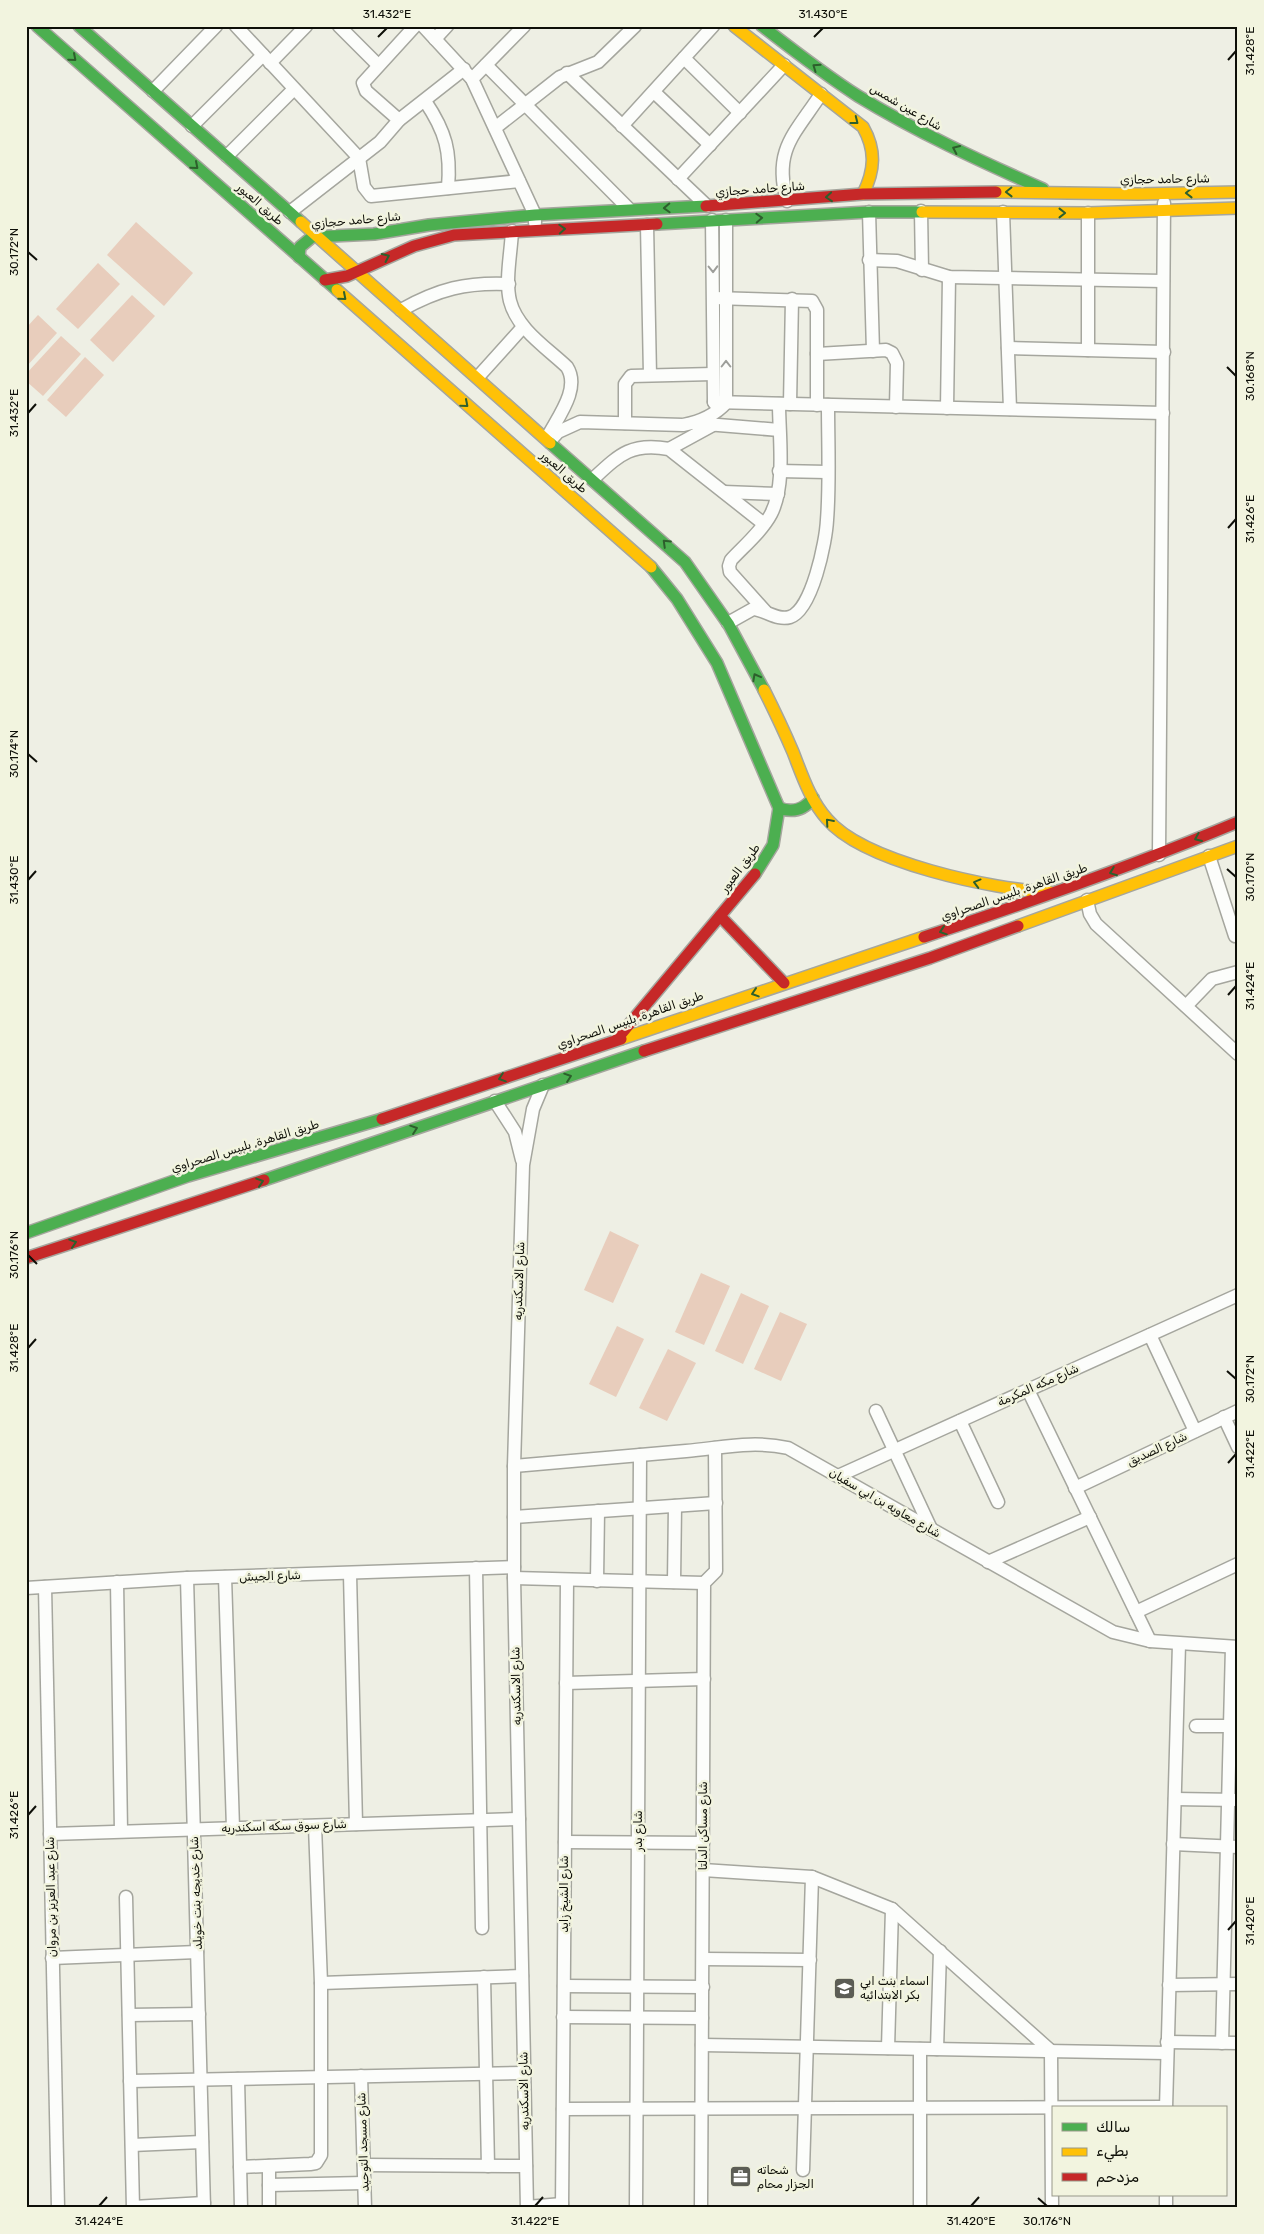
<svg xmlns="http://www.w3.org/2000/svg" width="1264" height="2234" viewBox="0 0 1264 2234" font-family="Rubik,'Noto Naskh Arabic',sans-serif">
<rect width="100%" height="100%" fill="#eeefe4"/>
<g fill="#e8cdbc">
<path d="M136,222l57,51 -29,33 -57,-51z"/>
<path d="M98,263l22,21 -42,45 -22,-20z"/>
<path d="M132,295l23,21 -42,46 -23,-22z"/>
<path d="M38,315l19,18 -31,34v-39z"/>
<path d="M61,336l20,18 -38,42 -17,-15v-7z"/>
<path d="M85,357l19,18 -38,42 -19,-17z"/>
<path d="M610,1231l29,14 -26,58 -29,-13z"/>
<path d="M701,1273l29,13 -26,59 -29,-13z"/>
<path d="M741,1293l28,13 -26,58 -28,-13z"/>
<path d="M780,1312l27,12 -26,57 -27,-12z"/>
<path d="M617,1326l27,13 -28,58 -27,-13z"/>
<path d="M668,1349l28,14 -29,58 -28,-13z"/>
</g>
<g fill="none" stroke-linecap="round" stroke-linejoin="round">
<defs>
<g id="street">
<path d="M236,26l123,132 5,29 7,9 148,-15"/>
<path d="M339,26l39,39"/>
<path d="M423,26l49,53 63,136v8"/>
<path d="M435,39l12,-13"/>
<path d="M684,58l56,55"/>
<path d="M270,63l36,-37"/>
<path d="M486,65l143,144"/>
<path d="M567,73l140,133"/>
<path d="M472,79l52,-53"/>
<path d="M153,91l63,-65"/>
<path d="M654,92l56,53"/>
<path d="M425,101c21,31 26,51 23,87"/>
<path d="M399,120l-33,-29 -3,-8 52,-57"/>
<path d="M192,126l71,-71"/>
<path d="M622,126l91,-100"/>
<path d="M495,128l65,-51 38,-15 37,-36"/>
<path d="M227,156l67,-67"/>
<path d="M678,179l106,-114"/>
<path d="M787,201c-14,-51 7,-66 34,-107"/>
<path d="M921,211l1,59"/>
<path d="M290,212l90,-70 19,-22 65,-51"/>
<path d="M869,212l4,139"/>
<path d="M1003,212l7,197"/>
<path d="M712,220l2,182 4,6"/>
<path d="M647,225l3,150"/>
<path d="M512,231c-1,22 -7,49 -2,70 7,28 37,47 57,66 14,22 -10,51 -20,71"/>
<path d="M869,260l28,1 52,16 214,4"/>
<path d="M714,298l98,3 5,9v95"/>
<path d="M401,310c38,-21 65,-28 108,-26"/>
<path d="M1008,348l156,4"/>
<path d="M1088,350v-137"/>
<path d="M817,354l69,-4 6,3 5,10 -1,44"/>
<path d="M478,377l45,-50"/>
<path d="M714,402l449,11"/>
<path d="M790,404l2,-105"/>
<path d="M947,408l2,-131"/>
<path d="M625,423v-39l6,-8 82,-2"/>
<path d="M694,423l85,7"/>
<path d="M550,441l8,-9 22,-10 103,3c16,-3 32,-10 43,-22v-183"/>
<path d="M669,449l44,-24"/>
<path d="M779,471l48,1"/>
<path d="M593,479c26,-24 38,-37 76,-30l95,75"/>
<path d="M724,492l54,2"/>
<path d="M765,611l-35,-39 -1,-6 2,-6c13,-14 31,-29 40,-46 15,-29 8,-78 8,-110"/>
<path d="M728,623l25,-14c13,1 24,12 37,8 22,-7 36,-75 37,-97 3,-38 1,-77 1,-115"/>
<path d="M1159,855l5,-652"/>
<path d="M1209,856l26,80"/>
<path d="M1087,900l3,14 6,10 142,130"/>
<path d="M1186,1006l26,-27 26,-7"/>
<path d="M495,1101l20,31 7,28"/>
<path d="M1150,1335l45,96"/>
<path d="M1028,1390l122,251"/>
<path d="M876,1411l55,118"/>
<path d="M1224,1417l14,30"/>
<path d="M960,1421l38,81"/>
<path d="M514,1466c57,-5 114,-10 172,-15 36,-3 66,-11 102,-3l325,184 37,9 88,6"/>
<path d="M838,1476l400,-181"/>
<path d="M1075,1488l163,-77"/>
<path d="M514,1517l202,-14"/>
<path d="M988,1562l102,-45"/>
<path d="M476,1568l6,360"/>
<path d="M350,1574l6,250"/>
<path d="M225,1577l8,251"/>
<path d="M187,1578l17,630"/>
<path d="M514,1578l190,5"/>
<path d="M597,1581l1,-70"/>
<path d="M117,1582l4,249"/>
<path d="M674,1582l1,-76"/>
<path d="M45,1587l13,621"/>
<path d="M26,1588l161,-10 327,-11"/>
<path d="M1136,1612l102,-48"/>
<path d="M566,1683l138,-4"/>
<path d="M1196,1726h40"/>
<path d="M1175,1799l63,1"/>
<path d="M50,1834l469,-15"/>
<path d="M565,1842l138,1"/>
<path d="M1173,1844l65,3"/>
<path d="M703,1870l109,7 80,32 159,142 1,157"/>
<path d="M126,1897l7,311"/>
<path d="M52,1958l145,-6"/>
<path d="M703,1959l107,1"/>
<path d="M484,1977l4,189"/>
<path d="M321,1983l201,-7"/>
<path d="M1169,1985l69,-1"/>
<path d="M564,1986l139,1"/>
<path d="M129,2015l70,-1"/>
<path d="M563,2017l139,1"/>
<path d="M1167,2042l71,1"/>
<path d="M1222,2043l10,-396"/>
<path d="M702,2045l465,8"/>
<path d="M888,2048l4,-139"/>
<path d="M920,2049v159"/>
<path d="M937,2049l3,-98"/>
<path d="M361,2076l4,132"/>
<path d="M238,2079l3,129"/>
<path d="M130,2081l394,-8"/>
<path d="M1166,2108l13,-464"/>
<path d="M563,2109l603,-2"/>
<path d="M132,2145l70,-3"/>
<path d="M364,2165l162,1"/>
<path d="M269,2166v42"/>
<path d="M240,2167l70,-3 6,-1 5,-8v-172l-6,-157"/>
<path d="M803,2170l9,-293"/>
<path d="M269,2185l95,-2"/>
<path d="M133,2207l71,-4"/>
<path d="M527,2207l35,-3"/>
<path d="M527,2208l-13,-630v-112l9,-301 10,-56 10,-24"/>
<path d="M562,2208l5,-628"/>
<path d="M636,2208l4,-753"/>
<path d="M701,2208l3,-625 12,-12 -1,-123"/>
<path d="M1166,2208v-13"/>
</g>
<g id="fast">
<path d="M37,26l300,264"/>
<path d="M79,26l222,196"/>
<path d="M762,26c31,24 63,49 96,70 59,36 122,65 185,93"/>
<path d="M657,224l212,-12h53"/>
<path d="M299,257l1,-10 12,-10 62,-3 55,-9 106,-10 171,-9"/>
<path d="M550,443l135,119 44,63 35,65"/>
<path d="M651,567l26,32 40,64 62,145 -6,37 -18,29"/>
<path d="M779,808c14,5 25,2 34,-10"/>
<path d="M264,1180l380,-129"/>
<path d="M26,1233l162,-57 194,-57"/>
</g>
<g id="slow">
<path d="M734,26l129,101c13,23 12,43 0,67"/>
<path d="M996,192l142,2 100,-2"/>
<path d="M922,212l166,1 150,-5"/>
<path d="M301,222l249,221"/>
<path d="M337,290l314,277"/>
<path d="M764,690c10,20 20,41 29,62 9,23 17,48 34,67 36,43 167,71 223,73"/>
<path d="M1018,926l220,-80"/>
<path d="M621,1039l303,-102"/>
</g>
<g id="jam">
<path d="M706,206l157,-12 133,-2"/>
<path d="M325,280l22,-4 67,-30 40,-11 203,-11"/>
<path d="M720,916l64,67"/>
<path d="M924,937c106,-35 211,-72 314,-115"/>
<path d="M617,1039l138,-165"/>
<path d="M644,1051l286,-93 88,-32"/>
<path d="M382,1119l239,-80"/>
<path d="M26,1258l238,-78"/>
</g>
</defs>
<use href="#street" stroke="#a5a69e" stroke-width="15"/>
<use href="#fast" stroke="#a5a69e" stroke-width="14"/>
<use href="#slow" stroke="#a5a69e" stroke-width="14"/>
<use href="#jam" stroke="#a5a69e" stroke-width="14"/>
<use href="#street" stroke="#fcfdfb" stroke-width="12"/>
<use href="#fast" stroke="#4caf50" stroke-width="11"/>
<use href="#slow" stroke="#ffc107" stroke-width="11"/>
<use href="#jam" stroke="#c62828" stroke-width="11"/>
</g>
<defs><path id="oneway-chevron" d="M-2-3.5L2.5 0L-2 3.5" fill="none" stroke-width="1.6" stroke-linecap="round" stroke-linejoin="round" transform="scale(1.25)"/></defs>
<g stroke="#2d5f2c">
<use href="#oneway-chevron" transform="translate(73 58) rotate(41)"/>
<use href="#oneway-chevron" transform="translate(816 67) rotate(-145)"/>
<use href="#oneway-chevron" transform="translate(855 121) rotate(38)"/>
<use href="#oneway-chevron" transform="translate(956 149) rotate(-155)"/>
<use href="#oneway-chevron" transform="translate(195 166) rotate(41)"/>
<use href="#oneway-chevron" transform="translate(1009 192) rotate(179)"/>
<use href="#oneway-chevron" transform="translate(1189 193) rotate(179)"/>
<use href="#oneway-chevron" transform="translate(829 197) rotate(175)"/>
<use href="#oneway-chevron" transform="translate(667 208) rotate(178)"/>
<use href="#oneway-chevron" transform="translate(1062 213)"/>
<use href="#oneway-chevron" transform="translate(759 218) rotate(-3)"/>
<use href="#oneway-chevron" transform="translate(562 229) rotate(-3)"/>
<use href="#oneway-chevron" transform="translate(386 257) rotate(-25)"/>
<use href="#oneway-chevron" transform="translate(343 297) rotate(41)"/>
<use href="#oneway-chevron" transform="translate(465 404) rotate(41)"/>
<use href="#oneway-chevron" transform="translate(666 543) rotate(-136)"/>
<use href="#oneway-chevron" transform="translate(756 677) rotate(-118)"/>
<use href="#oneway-chevron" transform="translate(829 822) rotate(-131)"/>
<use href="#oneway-chevron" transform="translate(1198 838) rotate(157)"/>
<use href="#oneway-chevron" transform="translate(1113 872) rotate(159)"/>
<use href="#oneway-chevron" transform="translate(977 883) rotate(-165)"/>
<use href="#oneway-chevron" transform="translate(943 931) rotate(162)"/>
<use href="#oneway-chevron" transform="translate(755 993) rotate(162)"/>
<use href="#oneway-chevron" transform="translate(568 1077) rotate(-19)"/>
<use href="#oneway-chevron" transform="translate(502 1078) rotate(161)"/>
<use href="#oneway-chevron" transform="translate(414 1129) rotate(-19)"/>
<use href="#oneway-chevron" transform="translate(260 1182) rotate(-18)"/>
<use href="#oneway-chevron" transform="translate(73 1243) rotate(-18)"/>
</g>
<g stroke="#9d9e9a">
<use href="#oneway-chevron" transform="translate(713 269) rotate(89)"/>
<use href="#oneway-chevron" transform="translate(726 364) rotate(-90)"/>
</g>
<path fill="none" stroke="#0e0f08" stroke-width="2" d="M378,37l9,-9M814,37l9,-9M1228,60l8,-9M28,252l9,8M1227,367l9,9M28,413l8,-9M1228,528l8,-9M28,754l9,8M1227,869l9,8M28,880l8,-9M1228,995l8,-9M28,1255l9,9M28,1348l8,-9M1227,1371l9,8M1228,1463l8,-9M28,1815l8,-9M1228,1930l8,-9M1038,2198l9,8M99,2206l8,-9M535,2206l8,-9M971,2206l8,-9"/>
<defs>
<symbol id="school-square" viewBox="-11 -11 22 22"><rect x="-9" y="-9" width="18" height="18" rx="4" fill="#5c5d55" stroke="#f2f4df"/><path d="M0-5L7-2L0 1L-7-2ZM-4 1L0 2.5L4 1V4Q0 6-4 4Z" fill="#fff"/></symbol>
<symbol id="office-square" viewBox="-11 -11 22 22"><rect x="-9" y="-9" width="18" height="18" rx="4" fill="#5c5d55" stroke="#f2f4df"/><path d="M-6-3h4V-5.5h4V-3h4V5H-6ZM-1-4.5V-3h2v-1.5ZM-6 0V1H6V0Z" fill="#fff"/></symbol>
</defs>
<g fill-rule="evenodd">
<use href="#school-square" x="832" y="1976" width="25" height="25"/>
<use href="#office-square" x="728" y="2164" width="25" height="25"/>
</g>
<g text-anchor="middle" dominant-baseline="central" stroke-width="5" stroke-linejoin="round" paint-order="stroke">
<g font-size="12" fill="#0e0f08" stroke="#f2f4df">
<text transform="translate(906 107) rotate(30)">شارع عين شمس</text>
<text transform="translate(1165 179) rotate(-1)">شارع حامد حجازي</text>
<text transform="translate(760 189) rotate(-4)">شارع حامد حجازي</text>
<text transform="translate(260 204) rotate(41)">طريق العبور</text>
<text transform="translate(356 220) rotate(-5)">شارع حامد حجازي</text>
<text transform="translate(564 472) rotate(41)">طريق العبور</text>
<text transform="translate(740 868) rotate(-53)">طريق العبور</text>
<text transform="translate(1014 892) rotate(-19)">طريق القاهرة, بلبيس الصحراوي</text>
<text transform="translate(630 1020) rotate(-19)">طريق القاهرة, بلبيس الصحراوي</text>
<text transform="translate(245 1146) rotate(-17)">طريق القاهرة, بلبيس الصحراوي</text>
<text transform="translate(519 1281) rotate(-88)">شارع الاسكندريه</text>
<text transform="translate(1038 1385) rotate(-24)">شارع مكه المكرمة</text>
<text transform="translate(1157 1449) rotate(-25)">شارع الصديق</text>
<text transform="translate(885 1503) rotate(30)">شارع معاويه بن ابي سفيان</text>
<text transform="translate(270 1576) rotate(-2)">شارع الجيش</text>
<text transform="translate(516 1686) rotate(-91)">شارع الاسكندريه</text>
<text transform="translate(284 1826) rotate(-2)">شارع سوق سكه اسكندريه</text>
<text transform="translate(703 1826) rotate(-90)">شارع مساكن الدلتا</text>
<text transform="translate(638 1831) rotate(-90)">شارع بدر</text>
<text transform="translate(196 1893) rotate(-92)">شارع خديجه بنت خويلد</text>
<text transform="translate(564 1894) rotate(-90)">شارع الشيخ زايد</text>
<text transform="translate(51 1897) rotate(-91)">شارع عبد العزيز بن مروان</text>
<text transform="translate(524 2091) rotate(-91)">شارع الاسكندريه</text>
<text transform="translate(363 2142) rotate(-92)">شارع مسجد التوحيد</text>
</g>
<g font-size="12" fill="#0e0f08" stroke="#f2f4df" text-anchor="start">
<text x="860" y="1981">اسماء بنت ابي<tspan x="860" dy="14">بكر الابتدائيه</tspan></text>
<text x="757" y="2170">شحاته<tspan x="757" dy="14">الجزار محام</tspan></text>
</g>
</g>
<rect width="1264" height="2234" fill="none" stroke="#f2f4df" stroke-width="55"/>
<rect x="1052" y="2106" width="175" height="90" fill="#f2f4df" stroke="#979889"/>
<rect x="1062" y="2123" width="25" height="8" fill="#4caf50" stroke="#979889"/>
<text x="1096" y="2132" font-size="15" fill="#0e0f08">سالك</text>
<rect x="1062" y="2148" width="25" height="8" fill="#ffc107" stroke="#979889"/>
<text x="1096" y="2156" font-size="15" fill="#0e0f08">بطيء</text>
<rect x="1062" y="2173" width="25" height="8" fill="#c62828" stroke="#979889"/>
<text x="1096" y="2182" font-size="15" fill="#0e0f08">مزدحم</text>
<rect x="28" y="28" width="1208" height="2178" fill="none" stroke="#0e0f08" stroke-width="2"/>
<g font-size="12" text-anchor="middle" fill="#0e0f08">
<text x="387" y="18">31.432°E</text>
<text x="823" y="18">31.430°E</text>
<text transform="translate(1250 51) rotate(-90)" y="4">31.428°E</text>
<text transform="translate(14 252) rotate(-90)" y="4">30.172°N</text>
<text transform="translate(1250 376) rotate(-90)" y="4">30.168°N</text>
<text transform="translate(14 413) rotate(-90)" y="4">31.432°E</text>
<text transform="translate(1250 519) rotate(-90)" y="4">31.426°E</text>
<text transform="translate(14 754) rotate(-90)" y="4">30.174°N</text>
<text transform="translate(1250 877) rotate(-90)" y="4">30.170°N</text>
<text transform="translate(14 880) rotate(-90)" y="4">31.430°E</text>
<text transform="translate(1250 986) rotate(-90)" y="4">31.424°E</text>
<text transform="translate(14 1255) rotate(-90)" y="4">30.176°N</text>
<text transform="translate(14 1348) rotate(-90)" y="4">31.428°E</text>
<text transform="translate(1250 1379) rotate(-90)" y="4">30.172°N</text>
<text transform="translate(1250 1454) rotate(-90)" y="4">31.422°E</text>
<text transform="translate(14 1815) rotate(-90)" y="4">31.426°E</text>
<text transform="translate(1250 1921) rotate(-90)" y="4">31.420°E</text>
<text x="99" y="2225">31.424°E</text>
<text x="535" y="2225">31.422°E</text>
<text x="971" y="2225">31.420°E</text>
<text x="1047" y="2225">30.176°N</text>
</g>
</svg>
